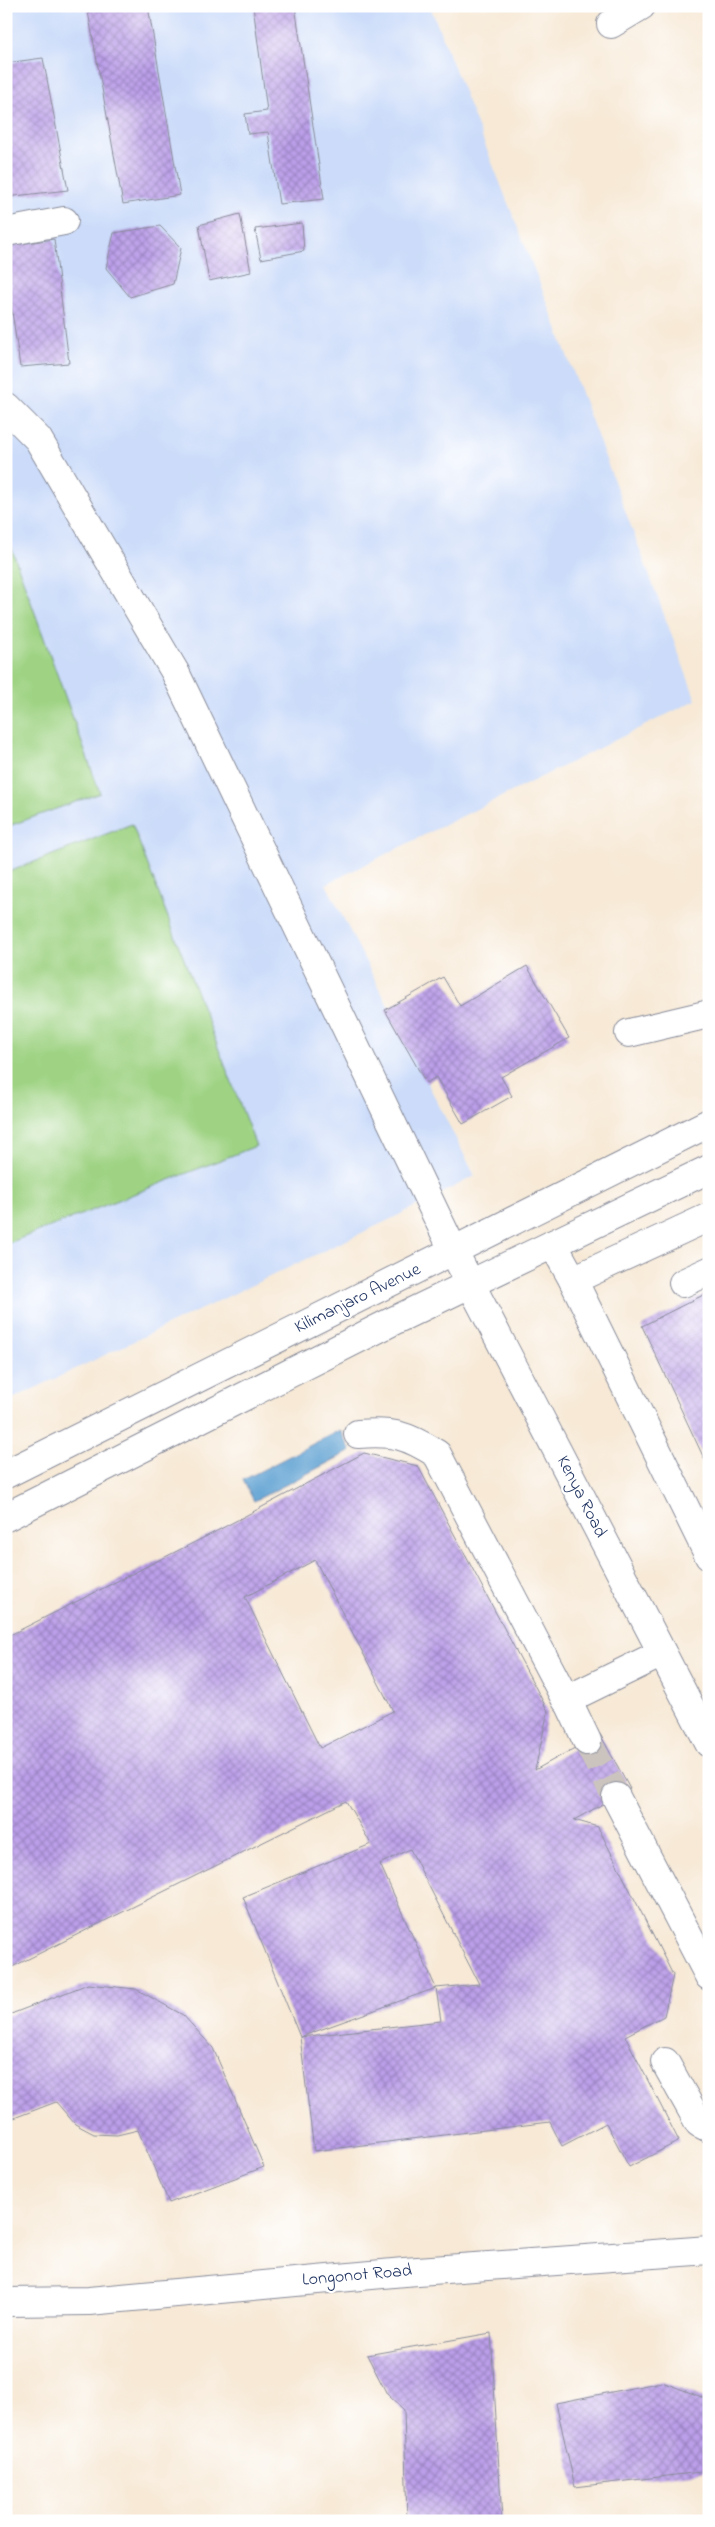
<svg xmlns="http://www.w3.org/2000/svg" width="715" height="2527" viewBox="0 0 715 2527" font-family="'Indie Flower',sans-serif">
<defs>
<pattern id="building-cross-hatch" width="8" height="8" patternUnits="userSpaceOnUse" patternTransform="scale(1.25)"><rect width="8" height="8" fill="#bc9fe9"/><path d="M0 0l8 8M0 8l8-8" fill="none" stroke="#9882c0"/></pattern>
</defs>
<rect width="100%" height="100%" fill="#fff"/>
<filter id="ink" filterUnits="userSpaceOnUse"><feTurbulence type="fractalNoise" baseFrequency=".02" numOctaves="2"/><feDisplacementMap in="SourceGraphic" scale="10" xChannelSelector="R" yChannelSelector="G"/><feConvolveMatrix kernelMatrix="1 2 1 2 8 2 1 2 1" color-interpolation-filters="sRGB"/></filter>
<filter id="wash" filterUnits="userSpaceOnUse"><feTurbulence type="fractalNoise" baseFrequency=".0096" numOctaves="4" result="noise"/><feDisplacementMap in="SourceGraphic" scale="20" xChannelSelector="R" yChannelSelector="G"/><feGaussianBlur stdDeviation="1.12" result="paint"/><feColorMatrix in="noise" values="0 0 0 0 0 0 0 0 0 0 0 0 0 0 0 0 0 1.4 0 .05"/><feComposite in="paint" operator="in"/></filter>
<g filter="url(#wash)">
<rect width="100%" height="100%" fill="#f7e9d6"/>
<path fill="#cbdbf9" d="M6,6h424l116,293 150,401 -370,184 149,292 -84,43 -385,183z"/>
<g fill="#9fd383" stroke="#5d8170">
<path d="M6,533l94,260 -94,34z"/>
<path d="M132,824l124,322 -250,98v-371z"/>
</g>
<path fill="#5fa1d2" stroke="#3d6898" d="M340,1430l11,21 -97,50 -11,-21z"/>
<g id="blocks">
<g fill="url(#building-cross-hatch)" fill-rule="evenodd">
<path d="M87,6h61l32,189 -57,9z"/>
<path d="M253,6h42l29,193 -45,5 -11,-72 -20,2 -3,-20 22,-3z"/>
<path d="M43,58l25,132 -62,7v-134z"/>
<path d="M240,214l11,58 -42,9 -10,-56z"/>
<path d="M302,223l2,28 -43,8 -6,-30z"/>
<path d="M160,226l21,22 -8,36 -43,13 -24,-29 8,-35z"/>
<path d="M54,239l15,124 -49,4 -14,-98v-23z"/>
<path d="M527,966l42,72 -68,39 11,19 -49,28 -27,-47 -10,6 -41,-73 58,-33 17,29z"/>
<path d="M709,1292v177l-67,-143z"/>
<path d="M364,1453l54,13 130,245 -13,59 65,-36 30,55 -56,31 24,7 75,148 -9,41 -39,20 54,105 -50,26 -23,-44 -44,23 -12,-24 -236,29 -14,-114 141,-16 -5,-33 43,-4 -69,-135 -30,15 56,124 -136,49 -57,-140 128,-53 -25,-43 -340,169v-333l207,-104zM315,1560l78,151 -73,37 -75,-151z"/>
<path d="M88,1984l48,5 47,26 30,33 51,119 -95,36 -31,-73 -21,5 -23,-1 -19,-10 -19,-22 -50,19v-105z"/>
<path d="M491,2333l11,188h-95l-3,-111 -17,-16 -20,-39z"/>
<path d="M662,2382l45,17 2,72 -134,16 -19,-84z"/>
</g>
</g>
</g>
<g filter="url(#ink)">
<use href="#blocks" fill-opacity="0" stroke="#898c9a" stroke-width="1"/>
<g fill="none" stroke-linecap="round" stroke-linejoin="round">
<path stroke="#cbc4be" stroke-width="28" stroke-dasharray="28 14" stroke-linecap="butt" d="M587,1741l29,56"/>
<defs>
<g id="minor">
<path d="M611,24l30,-18"/>
<path d="M6,232l58,-11"/>
<path d="M6,407l32,32 137,233 279,580 255,491"/>
<path d="M629,1033l80,-19"/>
<path d="M553,1244l20,36 136,-63"/>
<path d="M573,1280l136,276"/>
<path d="M683,1283l26,-12"/>
<path d="M358,1434c35,-3 49,1 79,20l129,246 96,-47"/>
<path d="M6,1474l703,-351"/>
<path d="M6,1517l387,-196 316,-152"/>
<path d="M568,1701l19,40"/>
<path d="M616,1797l93,179"/>
<path d="M665,2062l34,61 10,5"/>
<path d="M6,2302l83,-1 315,-29 305,-22"/>
</g>
</defs>
<use href="#minor" stroke="#898c9a" stroke-width="30"/>
<use href="#minor" stroke="#fff" stroke-width="28"/>
</g>
</g>
<g text-anchor="middle" dominant-baseline="central" stroke-width="4.5" stroke-linejoin="round" paint-order="stroke">
<g font-size="18" fill="#1b2f5e" stroke="#fff">
<text transform="translate(358 1299) rotate(-26)">Kilimanjaro Avenue</text>
<text transform="translate(581 1497) rotate(63)">Kenya Road</text>
<text transform="translate(357 2276) rotate(-5)">Longonot Road</text>
</g>
</g>
<rect width="715" height="2527" fill="none" stroke="#fff" stroke-width="25"/>
</svg>
